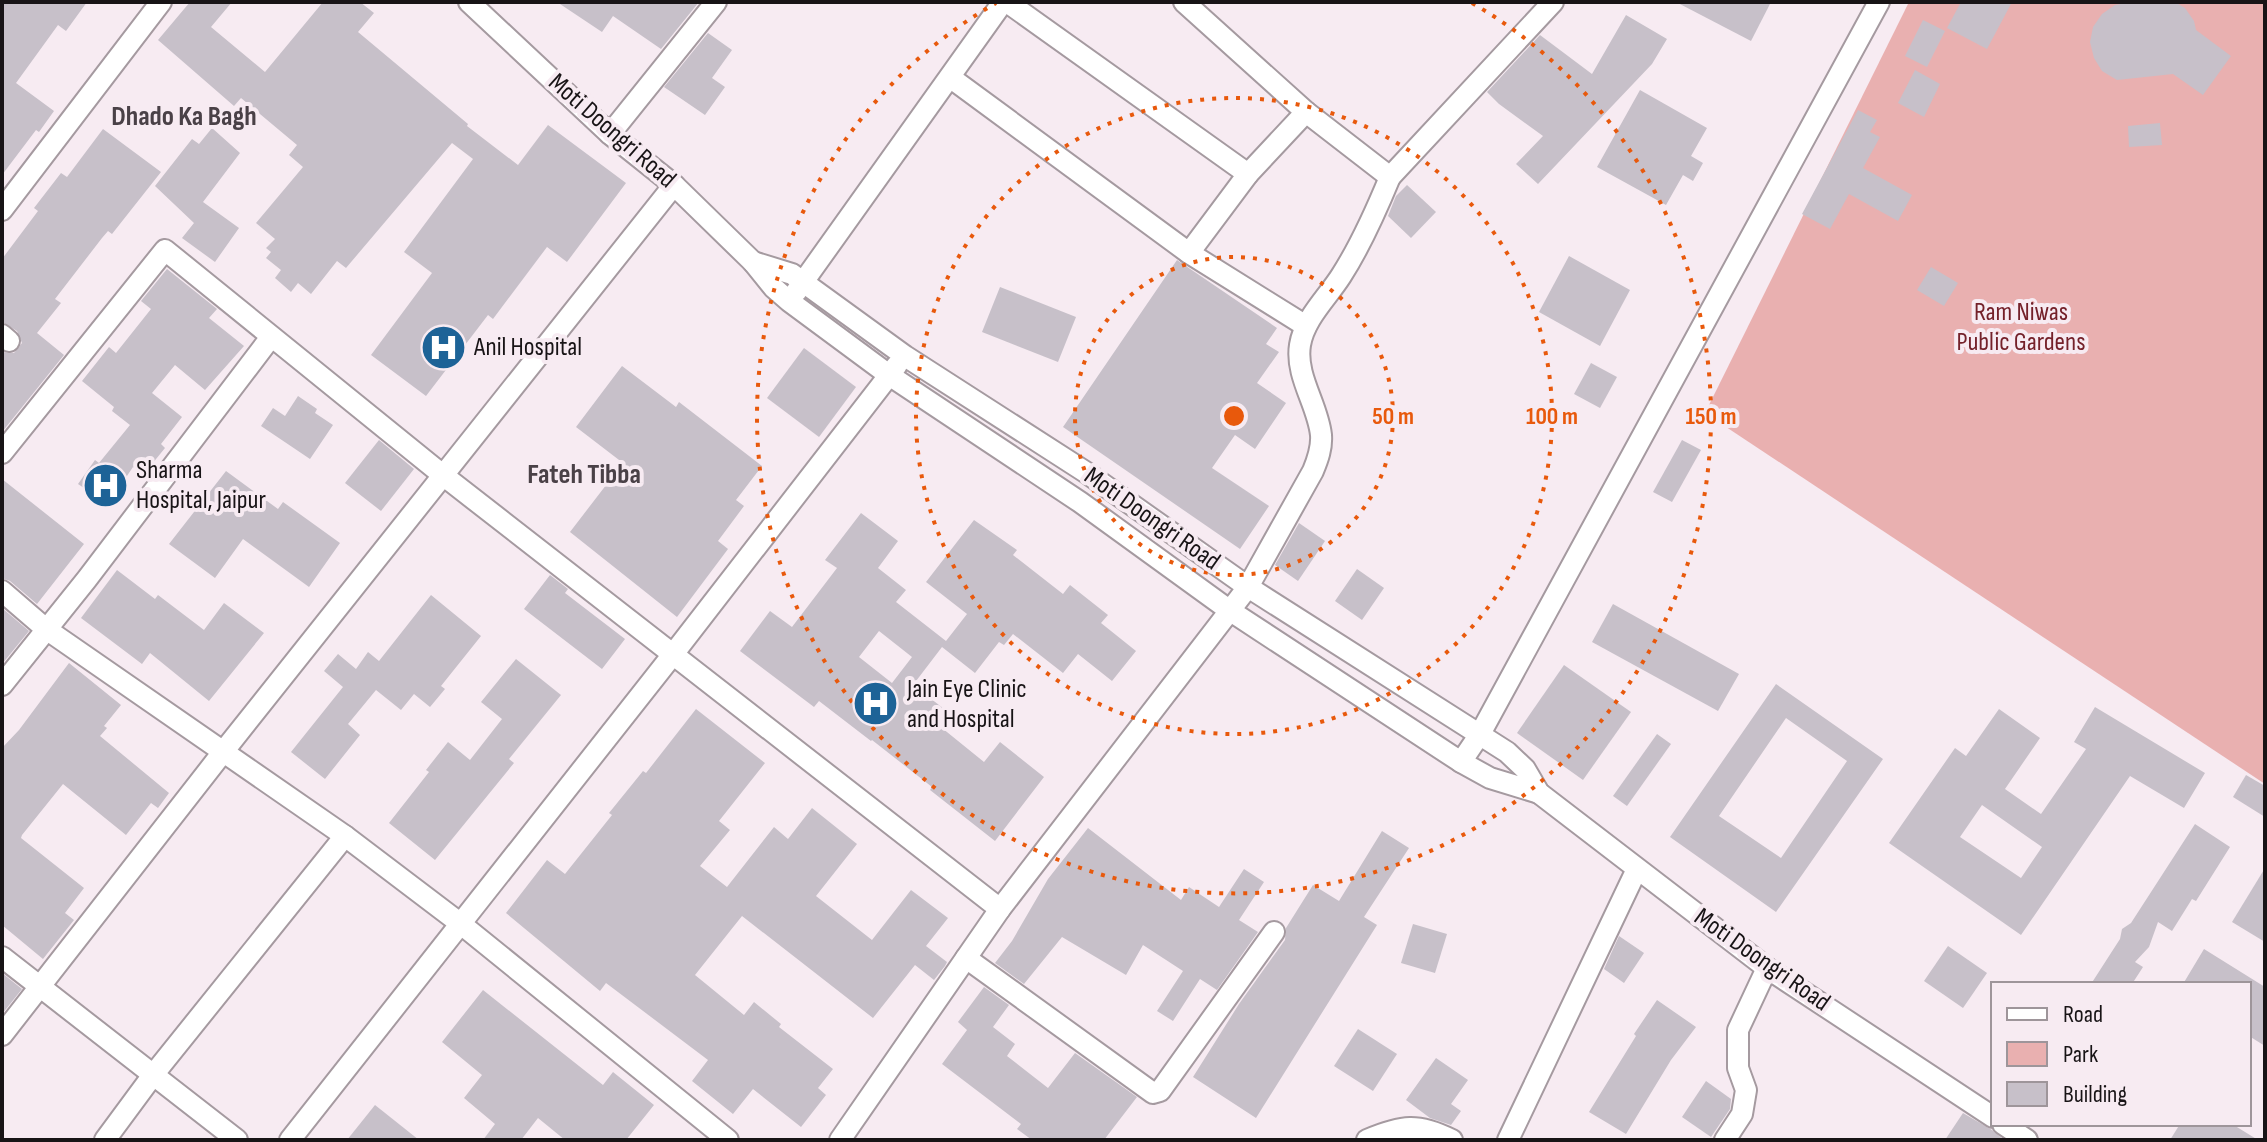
<svg xmlns="http://www.w3.org/2000/svg" width="2267" height="1142" viewBox="0 0 2267 1142" font-family="'Sofia Sans Condensed',sans-serif">
<rect width="100%" height="100%" fill="#f7ebf2"/>
<path fill="#e9b0b0" d="M1909,2h356v782l-560,-371z"/>
<g fill="#c7c0c9" fill-rule="evenodd">
<path d="M2,2h85l-21,29 -8,-6 -42,58 38,28 -15,21 -3,-2 -34,45z"/>
<path d="M190,2h42l-21,25 54,45 58,-70h37l14,11 -16,19 110,92 -1,2 51,39 30,-40 78,58 -59,79 -20,-15 -54,72 -5,-4 -62,81 -55,-41 61,-82 -28,-21 69,-93 -21,-16 -106,125 -9,-7 -26,33 -13,-11 -7,9 -16,-14 6,-8 -15,-12 5,-6 -5,-4 9,-9 -19,-16 47,-56 -14,-12 8,-10 -56,-47 -7,8 -76,-66z"/>
<path d="M557,2h142l-38,47 -48,-33 -11,16z"/>
<path d="M1676,2h95l-20,39z"/>
<path d="M1961,2h51l-25,47 -40,-21z"/>
<path d="M2131,2h44l10,6 9,13 2,9 35,26 -28,39 -30,-21 -56,6 -15,-9 -8,-13 -4,-16 3,-15 9,-13 13,-9z"/>
<path d="M1626,15l41,24 -15,25 -114,120 -22,-20 27,-28 -44,-32 -12,-12 53,-57 52,39z"/>
<path d="M1923,20l22,11 -18,36 -22,-11z"/>
<path d="M708,33l24,17 -20,28 13,9 -20,28 -41,-28z"/>
<path d="M1915,70l25,14 -16,33 -26,-14z"/>
<path d="M1640,90l67,38 -16,28 12,7 -10,18 -10,-6 -17,30 -69,-38z"/>
<path d="M1858,110l19,10 -7,12 10,5 -17,31 49,27 -14,26 -49,-27 -19,35 -28,-15z"/>
<path d="M2160,123l2,22 -33,2 -1,-21z"/>
<path d="M212,128l28,25 -37,49 36,26 -24,34 -33,-24 12,-15 -39,-37 37,-47 7,5z"/>
<path d="M103,129l58,43 -49,62 -4,-3 -6,7 -47,61 6,4 -24,30 27,22 -62,77v-80l12,1 8,-10 -5,-12 -15,-9v-63l36,-48 -4,-3 27,-35 6,4z"/>
<path d="M1407,185l29,27 -25,26 -23,-22 8,-20z"/>
<path d="M1569,256l61,34 -30,56 -61,-34z"/>
<path d="M1177,260l100,68 -11,16 13,8 -22,31 29,20 -31,46 -20,-14 -23,33 57,38 -29,43 -177,-122z"/>
<path d="M1931,267l27,16 -14,23 -27,-16z"/>
<path d="M167,269l50,40 -8,9 35,28 -39,44 -30,-25 -23,28 30,24 -21,27 4,4 -22,27 -10,-8 -25,37 -30,-20 17,-24 4,3 31,-38 -18,-14 2,-4 -32,-26 27,-34 7,6 35,-44 -10,-8z"/>
<path d="M1000,287l76,30 -18,45 -76,-30z"/>
<path d="M804,348l52,39 -37,50 -52,-39z"/>
<path d="M1591,363l26,14 -17,31 -26,-14z"/>
<path d="M622,366l54,41 3,-5 83,64 -26,34 8,6 -26,35 10,8 -51,68 -107,-85 53,-69 -47,-36z"/>
<path d="M298,396l19,13 -2,4 18,12 -23,34 -49,-33 12,-18 12,8z"/>
<path d="M379,440l35,29 -33,42 -36,-28z"/>
<path d="M1682,440l19,10 -29,52 -19,-10z"/>
<path d="M226,471l52,38 5,-7 57,41 -31,44 -66,-48 -28,39 -46,-34z"/>
<path d="M2,479l82,65 -47,60 -27,-23 -8,-3z"/>
<path d="M861,513l37,28 -20,27 28,22 -10,12 50,39 21,-27 -41,-32 48,-62 43,30 -4,5 50,39 7,-9 38,30 -7,8 35,28 -24,30 -34,-27 -15,19 -50,-39 -9,11 -5,-3 -24,31 -33,-26 -29,38 39,30 -10,13 42,34 16,-20 44,35 -49,64 -65,-51 2,-3 -60,-47 -1,1 -52,-40 -5,6 -74,-56 30,-40 22,16 45,-59 -12,-8zM879,631l33,26 -20,26 -33,-26z"/>
<path d="M1299,523l26,18 -27,40 -23,-16z"/>
<path d="M1357,569l27,19 -22,32 -27,-19z"/>
<path d="M117,570l38,29 3,-4 46,35 20,-27 40,30 -55,68 -59,-48 -8,11 -61,-46z"/>
<path d="M550,575l18,14 -3,4 60,46 -23,30 -78,-60z"/>
<path d="M431,595l50,41 -40,50 4,3 -15,18 -16,-13 -13,16 -25,-20 -28,34 12,11 -35,44 -34,-27 52,-65 -19,-16 14,-17 18,15 12,-17 11,9z"/>
<path d="M1613,604l126,70 -21,37 -126,-69z"/>
<path d="M2,608l27,23 -27,33z"/>
<path d="M516,659l45,36 -52,64 5,4 -79,97 -46,-37 40,-51 -3,-2 22,-28 22,18 32,-41 -21,-17z"/>
<path d="M69,663l52,42 -17,21 3,2 -7,8 69,57 -11,15 -7,-5 -25,32 -63,-51 -41,51 -1,3 63,50 -19,25 9,7 -31,39 -41,-34v-177l17,-18z"/>
<path d="M1564,665l67,47 -48,68 -66,-47z"/>
<path d="M1776,684l107,75 -107,153 -106,-75zM1786,718l61,43 -66,97 -62,-42z"/>
<path d="M2095,707l110,66 -21,35 -54,-32 -109,159 -132,-92 66,-95 11,8 33,-47 41,29 -35,51 36,25 45,-65 -12,-7zM1982,805l60,42 -21,31 -61,-41z"/>
<path d="M696,709l69,54 -46,58 11,9 -30,36 27,21 47,-60 14,12 24,-31 45,36 -41,52 56,44 39,-50 37,28 -22,28 21,16 -2,4 -11,14 -19,-15 -42,53 -131,-102 -47,59 49,40 10,-13 27,22 -2,3 54,42 -15,19 8,7 -25,32 -48,-38 -20,25 -41,-33 16,-21 -102,-77 -6,8 -94,-78 41,-53 18,14 47,-59 -3,-2 34,-42 3,2z"/>
<path d="M1657,734l14,10 -44,62 -14,-10z"/>
<path d="M2246,775l19,11v31l-32,-20z"/>
<path d="M2195,824l35,23 -34,54 -4,-2 -20,32 -14,-9 -9,25 -14,15 8,5 -11,17h-41l29,-45 2,-10 9,-6z"/>
<path d="M1088,828l93,72 8,-13 30,20 25,-38 20,13 -25,38 19,12 -41,58 -17,-11 -27,42 -16,-10 26,-40 -40,-26 -17,30 -64,-38 -38,47 -29,-21 17,-22 36,-62z"/>
<path d="M1382,831l27,17 -45,69 13,8 -121,193 -63,-41 46,-73 46,-64 1,-12 27,-43 26,16z"/>
<path d="M2265,868v74l-33,-20z"/>
<path d="M1413,924l34,10 -12,39 -34,-10z"/>
<path d="M1619,936l25,17 -20,30 -20,-14z"/>
<path d="M1948,946l39,27 -24,35 -39,-27z"/>
<path d="M2204,949l61,38v59l-16,-10v-52h-66z"/>
<path d="M2,973l20,16 -20,25z"/>
<path d="M984,987l25,18 -16,22 22,17 -8,12 41,32 27,-35 62,44 -33,43h-72l-15,-11 4,-5 -79,-60 25,-34 -9,-8z"/>
<path d="M483,990l120,95 10,-13 41,33 -28,35h-61l-27,-22 -17,22h-38l12,-16 -31,-26 18,-23 -40,-33z"/>
<path d="M1657,1000l39,27 -25,33 -45,74 -37,-22 47,-76 -2,-2z"/>
<path d="M1358,1029l39,25 -24,37 -39,-25z"/>
<path d="M1436,1058l32,22 -17,24 10,7 -10,14 -21,-7 -24,-18z"/>
<path d="M1706,1081l25,18 -1,10 -19,28 -29,-20z"/>
<path d="M375,1105l44,35h-72z"/>
<path d="M1963,1113l29,17 12,10h-59z"/>
<path d="M2180,1124h52l26,16h-88z"/>
</g>
<g fill="none" stroke-linecap="round" stroke-linejoin="round">
<defs>
<g id="minor">
<path d="M469,2l141,132 64,51 79,77 21,26 15,13 100,74 191,127 149,108 232,152 29,16 49,15"/>
<path d="M1184,2l122,110"/>
<path d="M951,78l238,175 59,-79 -241,-172"/>
<path d="M610,134l106,-132"/>
<path d="M1248,174l58,-62 84,65 163,-175"/>
<path d="M2,210l159,-208"/>
<path d="M1189,253l117,73"/>
<path d="M753,262l39,12 113,82 182,117 161,114 259,165 18,17 14,24 228,175 226,149"/>
<path d="M796,292l207,-290"/>
<path d="M2,335l7,6"/>
<path d="M2,453l163,-203 279,226 556,433"/>
<path d="M2,591l44,38 299,207 116,88 267,216"/>
<path d="M2,685l85,-106 184,-242"/>
<path d="M1461,762l19,-28 399,-732"/>
<path d="M2,957l235,183"/>
<path d="M966,958l187,135 7,-2 114,-159"/>
<path d="M2,1035l221,-283 451,-567"/>
<path d="M2003,1124l24,16"/>
<path d="M105,1140l48,-65 192,-239"/>
<path d="M290,1140l384,-487 223,-288"/>
<path d="M840,1140l160,-231 248,-322 65,-116c5,-12 9,-23 8,-36 -3,-30 -26,-59 -21,-90 4,-26 27,-47 41,-69 20,-31 35,-65 49,-99"/>
<path d="M1367,1140c35,-15 51,-17 85,0"/>
<path d="M1508,1140l129,-271"/>
<path d="M1725,1140l17,-26 4,-24 -8,-22v-38l29,-62"/>
</g>
</defs>
<use href="#minor" stroke="#a59aa0" stroke-width="24"/>
<use href="#minor" stroke="#fff" stroke-width="20"/>
</g>
<g fill="none" stroke="#e8590c" stroke-width="4" stroke-dasharray="4 8">
<circle cx="1234" cy="416" r="159"/>
<circle cx="1234" cy="416" r="318"/>
<path d="M1472 3A477 477 0 1 1 996 3"/>
</g>
<defs>
<symbol id="hospital-disc" viewBox="-11 -11 22 22"><circle r="9.5" fill="#1d6397" stroke="#f7ebf2"/><path d="M-5-5h3v3.5h4V-5h3V5h-3V1.5h-4V5h-3Z" fill="#fff"/></symbol>
</defs>
<g fill-rule="evenodd">
<use href="#hospital-disc" x="418" y="322" width="51" height="51"/>
<use href="#hospital-disc" x="80" y="460" width="51" height="51"/>
<use href="#hospital-disc" x="850" y="678" width="51" height="51"/>
</g>
<g text-anchor="middle" dominant-baseline="central" stroke-width="8" stroke-linejoin="round" paint-order="stroke">
<g font-size="26" fill="#181416" stroke="#f7ebf2">
<text transform="translate(612 131) rotate(41)">Moti Doongri Road</text>
<text transform="translate(1152 519) rotate(35)">Moti Doongri Road</text>
<text transform="translate(1762 960) rotate(35)">Moti Doongri Road</text>
</g>
<g font-size="26" fill="#74212a" stroke="#f7ebf2">
<text x="2021" y="312">Ram Niwas<tspan x="2021" dy="30">Public Gardens</tspan></text>
</g>
<g font-size="26" fill="#181416" stroke="#f7ebf2" text-anchor="start">
<text x="474" y="347">Anil Hospital</text>
<text x="136" y="470">Sharma<tspan x="136" dy="30">Hospital, Jaipur</tspan></text>
<text x="907" y="689">Jain Eye Clinic<tspan x="907" dy="30">and Hospital</tspan></text>
</g>
<g font-size="28" font-weight="bold" fill="#4a4147" stroke="#f7ebf2">
<text x="184" y="116">Dhado Ka Bagh</text>
<text x="584" y="474">Fateh Tibba</text>
</g>
</g>
<circle cx="1234" cy="416" r="12" fill="#e8590c" stroke="#f7ebf2" stroke-width="4"/>
<g font-size="24" text-anchor="middle" font-weight="bold" fill="#e8590c" stroke="#f7ebf2" stroke-width="8" stroke-linejoin="round" paint-order="stroke">
<text x="1393" y="424">50 m</text>
<text x="1552" y="424">100 m</text>
<text x="1711" y="424">150 m</text>
</g>
<rect width="2267" height="1142" fill="none" stroke="#181416" stroke-width="8"/>
<rect x="1991" y="982" width="260" height="144" fill="#f7ebf2" stroke="#9e959a" stroke-width="2"/>
<rect x="2007" y="1008" width="40" height="12" fill="#ffffff" stroke="#9e959a" stroke-width="2"/>
<text x="2063" y="1022" font-size="24" fill="#181416">Road</text>
<rect x="2007" y="1042" width="40" height="24" fill="#e9b0b0" stroke="#9e959a" stroke-width="2"/>
<text x="2063" y="1062" font-size="24" fill="#181416">Park</text>
<rect x="2007" y="1082" width="40" height="24" fill="#c7c0c9" stroke="#9e959a" stroke-width="2"/>
<text x="2063" y="1102" font-size="24" fill="#181416">Building</text>
</svg>
